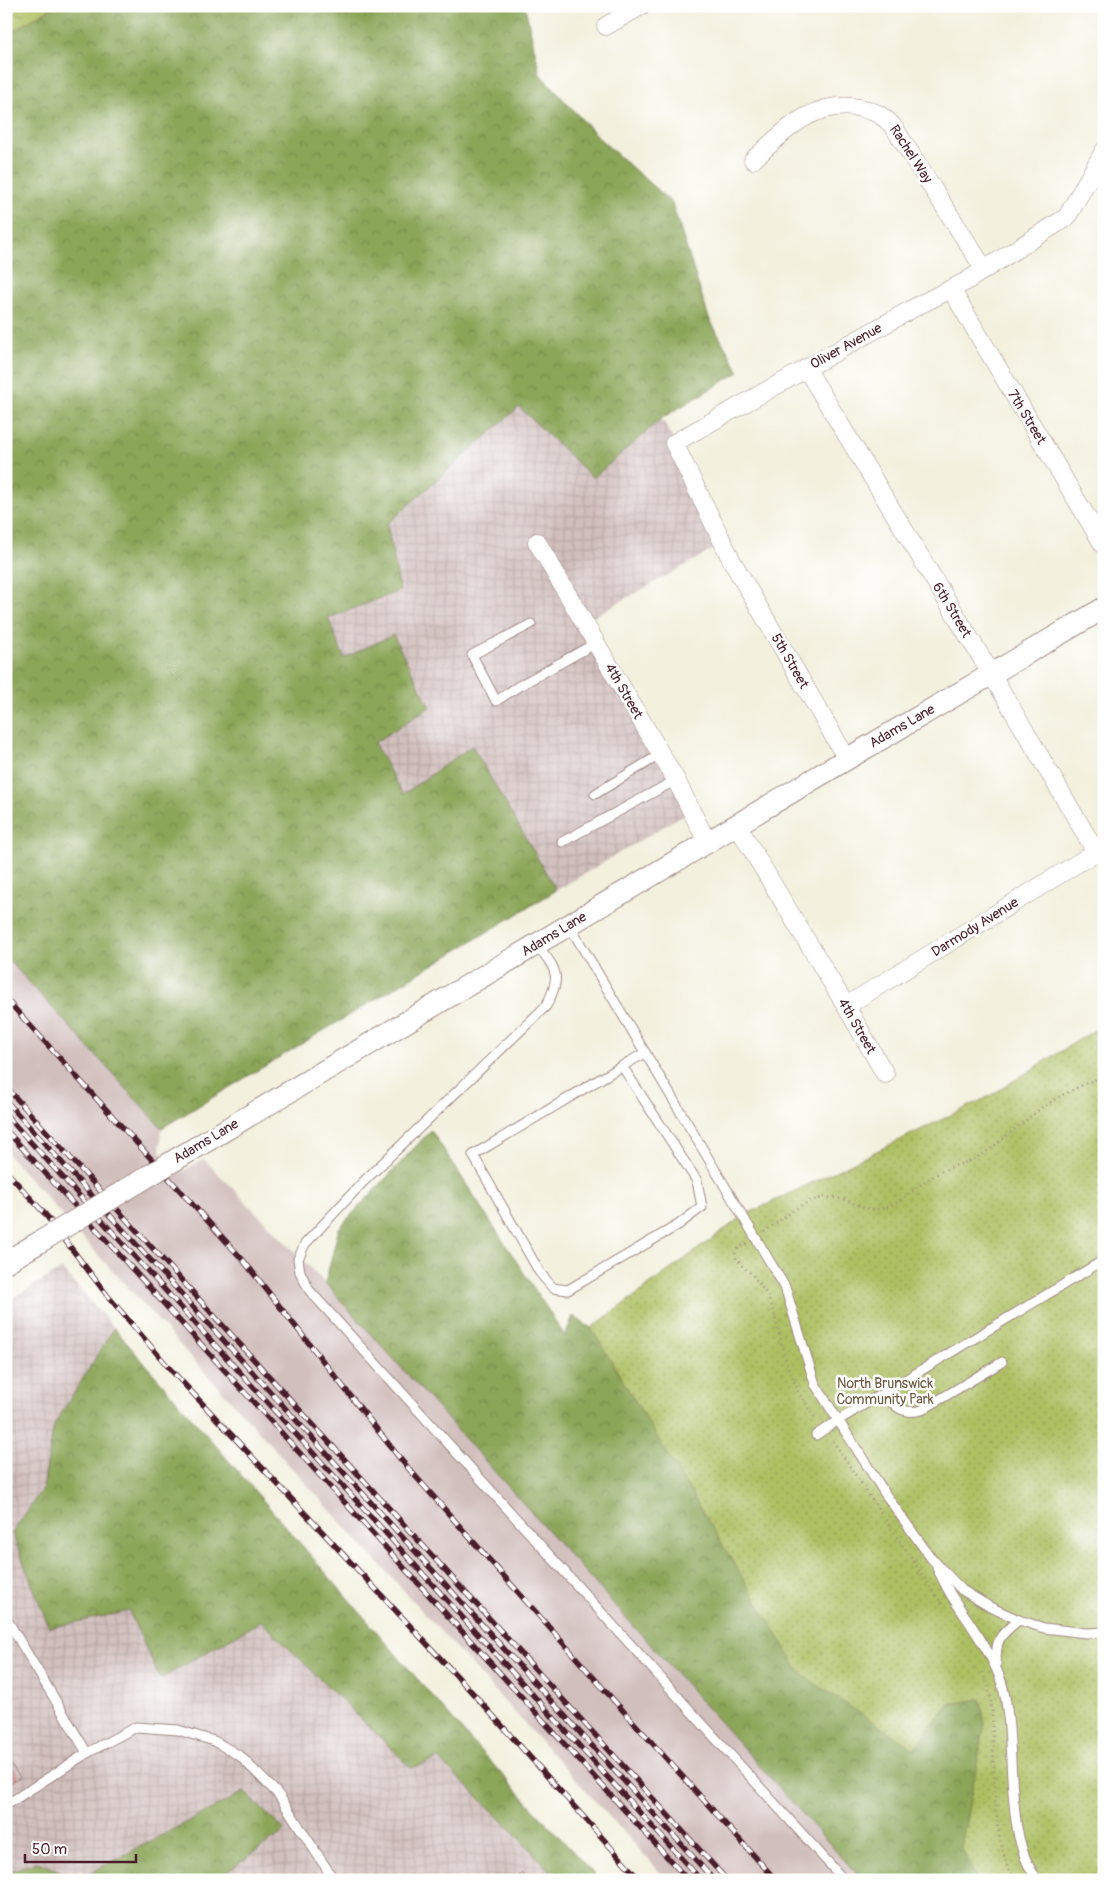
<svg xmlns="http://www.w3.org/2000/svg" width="1110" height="1886" viewBox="0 0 1110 1886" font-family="Pangolin,sans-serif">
<defs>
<pattern id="industrial-grid" width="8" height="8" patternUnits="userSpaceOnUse" patternTransform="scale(1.25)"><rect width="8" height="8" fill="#d1bfbd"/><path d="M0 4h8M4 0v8" fill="none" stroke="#b5a4a3"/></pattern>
<pattern id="forest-crowns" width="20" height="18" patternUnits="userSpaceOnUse" patternTransform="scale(1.25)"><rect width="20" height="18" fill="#8ba659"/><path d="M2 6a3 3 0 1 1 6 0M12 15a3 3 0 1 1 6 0" fill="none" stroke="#74874a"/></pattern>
<pattern id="wetland-marsh" width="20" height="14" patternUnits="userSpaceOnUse" patternTransform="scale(1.25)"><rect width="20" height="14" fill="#afc063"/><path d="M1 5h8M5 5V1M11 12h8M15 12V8" fill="none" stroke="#909b52"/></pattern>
<pattern id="park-dots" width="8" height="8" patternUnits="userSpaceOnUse" patternTransform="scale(1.25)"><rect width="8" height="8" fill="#afc063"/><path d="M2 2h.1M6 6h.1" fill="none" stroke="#909b52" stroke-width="1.8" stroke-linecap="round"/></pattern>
<pattern id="building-back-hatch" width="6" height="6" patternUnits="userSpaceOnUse" patternTransform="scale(1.25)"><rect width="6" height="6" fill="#cf948c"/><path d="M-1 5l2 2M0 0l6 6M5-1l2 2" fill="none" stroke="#aa7873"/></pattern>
</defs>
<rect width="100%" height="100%" fill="#fff"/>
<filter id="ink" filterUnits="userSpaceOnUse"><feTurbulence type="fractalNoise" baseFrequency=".02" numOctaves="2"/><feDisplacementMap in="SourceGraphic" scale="10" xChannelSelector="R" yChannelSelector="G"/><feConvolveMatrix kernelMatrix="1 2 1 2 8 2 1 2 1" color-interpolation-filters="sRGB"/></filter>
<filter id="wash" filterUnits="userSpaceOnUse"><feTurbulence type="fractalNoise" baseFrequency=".0096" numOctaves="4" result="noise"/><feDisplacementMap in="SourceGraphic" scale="20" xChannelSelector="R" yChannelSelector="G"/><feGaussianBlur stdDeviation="1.12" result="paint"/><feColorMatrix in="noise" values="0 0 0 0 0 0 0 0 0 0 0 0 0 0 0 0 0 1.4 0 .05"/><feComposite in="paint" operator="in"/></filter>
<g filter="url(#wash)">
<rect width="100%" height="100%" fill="#f3f0dd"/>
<g fill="url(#industrial-grid)">
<path d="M519,407l74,71 69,-60 63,125 -141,79 109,187 -141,84 3,-5 -152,-94 -29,-51 56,-36 -86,-49 -16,-40 72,-27 -13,-67z"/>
<path d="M62,1269l52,59 -60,97 -11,63 -31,45 117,78 31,68 101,-58 150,147 28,-9 69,67 50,54h-552v-578z"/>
</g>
<path fill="#d1bfbd" d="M6,957l156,171 -2,23 17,23 27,-15 121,124 537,597h-195l-588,-646 -73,-82z"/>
<g fill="url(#forest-crowns)" stroke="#6a6242">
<path d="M55,6h470l15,68 61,66 71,63 37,115 30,54 -77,46 -69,60 -74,-71 -132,117 13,67 -72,27 16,40 49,-23 37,72 -56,36 29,51 69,-48 83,142 -3,5 -390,235 -156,-171v-922z"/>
<path d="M431,1130l134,206 8,-20 18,12 323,421 35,-45 31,-5 5,24 -24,124 16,33h-115l-537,-597 14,-55z"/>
<path d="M114,1328l352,407 133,145h-41l-50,-54 -69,-67 -28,9 -150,-147 -101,58 -31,-68 -80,17 -37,-95 31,-45 11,-63z"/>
<path d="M244,1792l41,39 -70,49h-209v-8l32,-10 41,17z"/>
</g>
<path fill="url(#wetland-marsh)" stroke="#7c7047" d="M6,6h49l-49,29z"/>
<path fill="url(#park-dots)" stroke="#7c7047" d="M1104,1024v856h-127l-16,-33 24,-124 -5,-24 -31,5 -35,45 -113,-75 -210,-346 152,-112 247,-120z"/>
<g id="blocks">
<g fill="url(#building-back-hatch)">
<path d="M6,1756l14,22 -14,8z"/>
<path d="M522,1873l6,7h-13z"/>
</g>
</g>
</g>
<g filter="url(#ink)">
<use href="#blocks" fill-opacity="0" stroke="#9e8884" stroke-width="1"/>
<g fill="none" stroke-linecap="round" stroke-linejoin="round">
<defs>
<g id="service">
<path d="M531,624l-59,31 24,46 23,-15 77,-43"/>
<path d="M595,794l66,-40"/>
<path d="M562,842l114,-62"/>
<path d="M569,925l216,362 30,97 71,111 45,63 31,32 28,17 29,13 25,8 42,5 18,-1"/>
<path d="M537,945c20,25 25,31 9,61l-183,176 -58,62 -7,15 2,13 9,18 535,590"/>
<path d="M622,1066l75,115 5,26 -24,18 -110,65 -15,-2 -13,-15 -67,-118 149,-89 23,-13"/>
<path d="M884,1393c10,14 20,22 38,17l80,-48"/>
<path d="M816,1435l21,-14 267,-161"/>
<path d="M937,1568c5,10 10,21 16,30 18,28 39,54 49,86 16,54 0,154 36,196"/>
<path d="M6,1618l81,135"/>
<path d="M996,1665c0,-27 2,-28 23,-45"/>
<path d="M6,1805l81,-52 49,-26 42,3 36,11 26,15 38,38 56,86"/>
</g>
<g id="minor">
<path d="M606,26l35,-20"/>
<path d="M753,160c32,-29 60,-61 107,-52 15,3 25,8 35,21l89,140"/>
<path d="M951,289l153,257"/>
<path d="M806,368l186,307 104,177"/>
<path d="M537,542l139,238 31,62"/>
<path d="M847,759l-114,-196 -59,-120 245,-138 46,-23 102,-65 37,-66"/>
<path d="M737,825l109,181 39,68"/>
<path d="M846,1006l258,-159"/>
</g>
<g id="tertiary">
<path d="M170,1163l677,-404 257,-151"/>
<path d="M6,1262l32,-19"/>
</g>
</defs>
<use href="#service" stroke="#9e8884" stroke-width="11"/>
<use href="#minor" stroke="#9e8884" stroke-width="19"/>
<use href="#tertiary" stroke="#9e8884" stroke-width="23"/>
<g stroke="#9e8884" stroke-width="2.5" stroke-dasharray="1 4" stroke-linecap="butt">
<path d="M764,1232c28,-19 48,-44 84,-31 12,5 23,11 36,7 18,-5 32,-22 48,-31 6,-3 13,-8 20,-10 12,-5 19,-5 31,-13 22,-15 41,-34 63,-49 18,-12 38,-21 58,-29"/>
<path d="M747,1244c-7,2 -12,6 -12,13l9,11 8,6 15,21 6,14 13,52 12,30 18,29"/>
<path d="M833,1441l110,165"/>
<path d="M983,1672c3,10 7,20 8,30 5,44 -3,145 25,178"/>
</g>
<use href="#service" stroke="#fff" stroke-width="9"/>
<use href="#minor" stroke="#fff" stroke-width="18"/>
<use href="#tertiary" stroke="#fff" stroke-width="21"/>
<defs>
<g id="rail">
<path d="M6,999l237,261 159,201 215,243 159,176"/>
<path d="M6,1087l721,793"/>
<path d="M6,1101l708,779"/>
<path d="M6,1115l695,765"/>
<path d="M6,1130l682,750"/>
<path d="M6,1171l39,43 62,81 64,75 298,319 171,191"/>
</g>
</defs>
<use href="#rail" stroke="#4a1f2b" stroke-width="5.5"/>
<use href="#rail" stroke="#fff" stroke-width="4" stroke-dasharray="11" stroke-linecap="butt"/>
<defs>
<path id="tertiary-bridge" d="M38,1243l132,-80"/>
</defs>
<use href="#tertiary-bridge" stroke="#9e8884" stroke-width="23" stroke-linecap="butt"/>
<use href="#tertiary-bridge" stroke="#fff" stroke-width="21"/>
</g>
</g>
<g text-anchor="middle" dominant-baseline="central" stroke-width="5" stroke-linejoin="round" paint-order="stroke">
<g font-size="14" fill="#4a1f2b" stroke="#fff">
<text transform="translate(911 154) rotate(57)">Rachel Way</text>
<text transform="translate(846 346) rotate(-29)">Oliver Avenue</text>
<text transform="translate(1027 417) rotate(59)">7th Street</text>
<text transform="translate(952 610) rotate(59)">6th Street</text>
<text transform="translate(790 661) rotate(60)">5th Street</text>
<text transform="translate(624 691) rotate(60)">4th Street</text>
<text transform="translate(902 726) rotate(-30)">Adams Lane</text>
<text transform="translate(975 927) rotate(-32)">Darmody Avenue</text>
<text transform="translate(554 934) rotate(-31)">Adams Lane</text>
<text transform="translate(857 1026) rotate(60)">4th Street</text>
<text transform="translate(206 1141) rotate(-31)">Adams Lane</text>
</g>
<g font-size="14" fill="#6d573f" stroke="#fff">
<text x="885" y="1383">North Brunswick<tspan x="885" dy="16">Community Park</tspan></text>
</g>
</g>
<rect width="1110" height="1886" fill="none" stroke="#fff" stroke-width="25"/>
<path d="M25 1854v8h111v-8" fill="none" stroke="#4a1f2b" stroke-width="2.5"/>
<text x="32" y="1854" font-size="15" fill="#4a1f2b" stroke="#ffffff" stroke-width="4" paint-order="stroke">50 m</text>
</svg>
